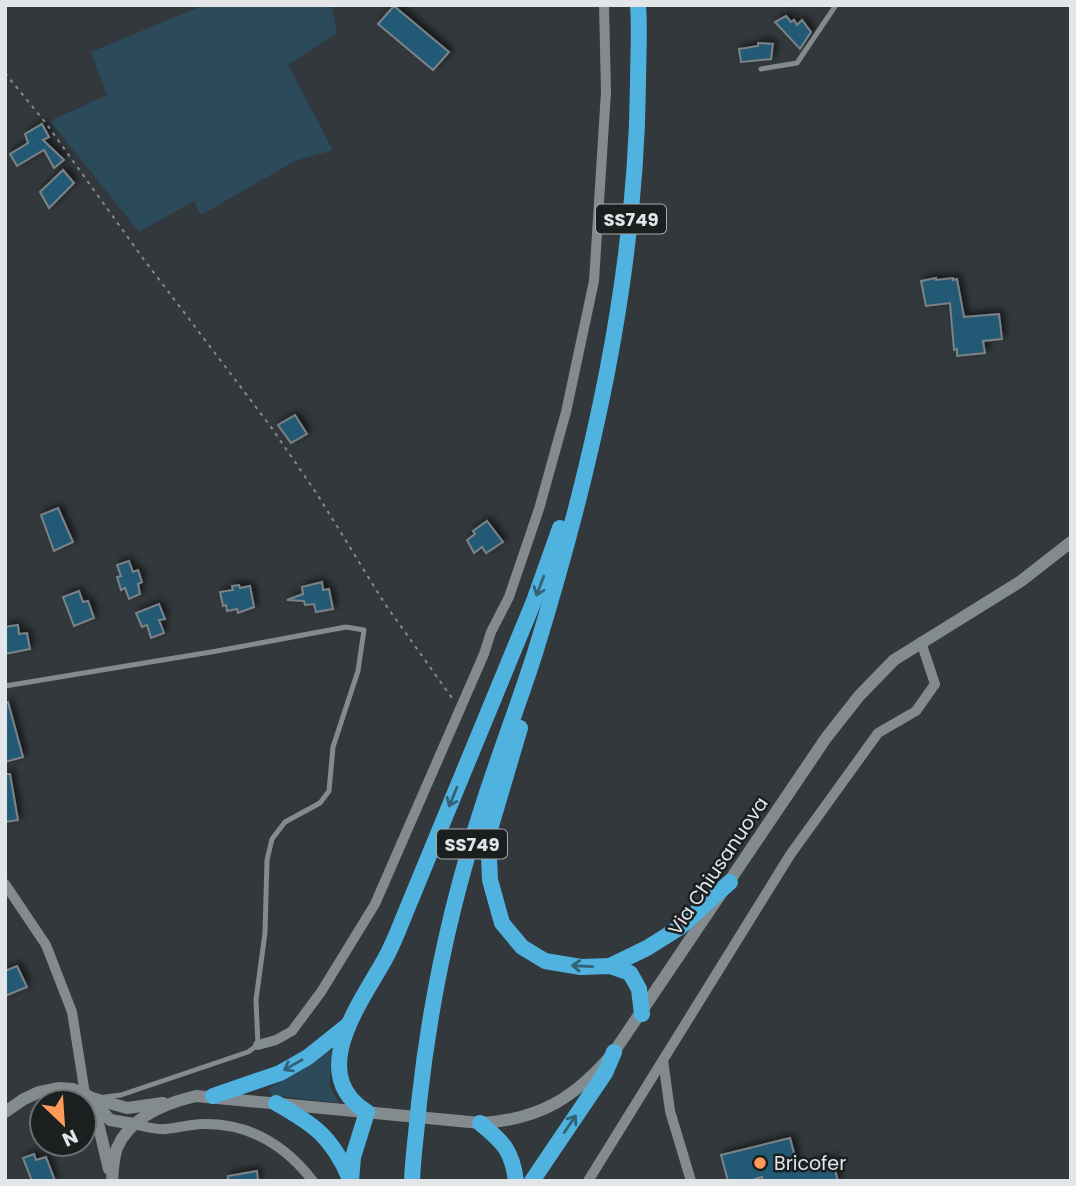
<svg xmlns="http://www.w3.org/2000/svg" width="1076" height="1186" viewBox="0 0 1076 1186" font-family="Poppins,sans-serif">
<defs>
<filter id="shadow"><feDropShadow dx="3.5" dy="-3.5" stdDeviation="3.5" flood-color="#0009"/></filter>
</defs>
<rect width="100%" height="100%" fill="#32383c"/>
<g fill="#2c4a59">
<path d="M204,5h128l5,28 -49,32 45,85 -38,11 -94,54 -7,-14 -55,31 -89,-111 57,-26 -16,-43z"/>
<path d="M328,1049l3,1 -1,36 9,17 -68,-8 -2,-5c4,-7 48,-33 59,-41z"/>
</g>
<g fill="#245a74" stroke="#7b8286" stroke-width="2" filter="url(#shadow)">
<path d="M394,6l55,46 -16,18 -55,-46z"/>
<path d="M786,16l5,6 3,-2 3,5 5,-5 9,12 -11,17 -25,-27z"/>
<path d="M758,43l15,1 -2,15 -30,3 -2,-13 19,-3z"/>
<path d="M42,124l7,13 -6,3 21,20 -10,8 -10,-18 -27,16 -7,-12 18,-11 -3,-9z"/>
<path d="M63,170l11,13 -25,25 -9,-16z"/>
<path d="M936,278v2l17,-2v2l4,-1 7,38 35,-3 3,25 -19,2 2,12 -28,3v-7l-3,1 -4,-47 -24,3 -5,-25z"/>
<path d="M295,415l12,19 -16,9 -13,-18z"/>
<path d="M58,508l15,34 -19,9 -13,-36z"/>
<path d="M487,521l16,21 -17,11 -4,-6 -8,6 -7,-13 8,-6 -2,-3z"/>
<path d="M129,561l4,11 5,-2 4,12 -4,2 2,10 -11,5 -4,-11 -4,2 -4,-13 4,-1 -4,-11z"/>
<path d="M322,582l1,8 6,-1 4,20 -17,3 -2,-8 -9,1 -1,-4 -17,-1 16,-6 -1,-7z"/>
<path d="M239,585l1,3 10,-2 4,21 -16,6 -1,-4 -10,2 -1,-6 -3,1 -3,-14 13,-2 -1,-4z"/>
<path d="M79,591l4,11 5,-1 6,17 -20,8 -11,-29z"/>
<path d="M159,604l6,15 -6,1 5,13 -13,5 -4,-13 -5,2 -6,-14z"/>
<path d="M18,625l1,9 8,-1 3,16 -25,5v-27z"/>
<path d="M8,702l15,55 -18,5v-59z"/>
<path d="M5,774h5l8,46 -13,2z"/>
<path d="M17,966l10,21 -22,9v-25z"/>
<path d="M790,1138l8,30 34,-9 6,22h-75l-1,-4 -13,4h-21l-7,-26z"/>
<path d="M34,1154l2,6 10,-3 9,24h-23l-9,-23z"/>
<path d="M257,1171l1,10h-30v-5z"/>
</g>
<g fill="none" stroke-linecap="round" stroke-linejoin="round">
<path stroke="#84898c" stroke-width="2" stroke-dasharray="3.5 5" stroke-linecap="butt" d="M5,73l40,49 97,135 129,170 46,67 68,110 67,94"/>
<g stroke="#838b8f" stroke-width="5">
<path d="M761,69l36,-6 39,-58"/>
<path d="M5,686l212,-35 129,-24 18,3 -6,41 -25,76 -4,44 -9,12 -35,19 -13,17 -5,21 -2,73 -9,67 2,45 -10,7 -127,43 -16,2"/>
</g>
<g stroke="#838b8f" stroke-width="10">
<path d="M5,884l41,61 26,67 13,82"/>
<path d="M258,1045l18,-5 16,-9 29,-39 54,-88 109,-250 7,-22 18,-35 30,-88 27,-97 28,-131 12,-189 -2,-87"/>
<path d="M663,1060l7,51 21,70"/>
<path d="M134,1124c11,3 21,6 32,5 12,-1 25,-5 37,-5 47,-1 82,21 110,57"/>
<path d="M588,1181l202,-326 88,-122 38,-22 19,-27 -14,-42"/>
</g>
<g stroke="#838b8f" stroke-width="12">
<path d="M92,1098l17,71"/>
<path d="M94,1101l16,19 24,4"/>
<path d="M5,1112l19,-13 15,-7 19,-4 15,1 19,9 35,10 36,-5"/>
<path d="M112,1181c1,-11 1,-22 5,-33 13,-31 49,-45 79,-52l284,27c60,-3 96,-26 134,-71l212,-314 33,-42 35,-36 127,-79 50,-39"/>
</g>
<g stroke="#4fb2df" stroke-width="16">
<path d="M520,728l-32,108 2,44 12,43 20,24 23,14 36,6 29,-1 20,7 9,16 3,25"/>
<path d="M610,966l37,-18 32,-20 51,-46"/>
<path d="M213,1096l67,-23 28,-16 40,-32"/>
<path d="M276,1103c39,22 56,34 74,76"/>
<path d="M480,1123c23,19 32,27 36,58"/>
<path d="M351,1181l2,-24 14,-45c-61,-38 -7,-108 18,-153 9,-16 15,-33 22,-50l127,-308 26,-73"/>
<path d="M412,1181c1,-26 5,-52 7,-78 11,-102 33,-204 65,-301 16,-50 35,-99 51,-149 57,-185 101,-375 103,-569 0,-26 2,-53 0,-79"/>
<path d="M532,1181l73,-108 9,-21"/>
</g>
</g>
<defs><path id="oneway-shaft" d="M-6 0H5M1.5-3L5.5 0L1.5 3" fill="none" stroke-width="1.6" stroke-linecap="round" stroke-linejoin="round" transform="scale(1.75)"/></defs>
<g stroke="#336176">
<use href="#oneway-shaft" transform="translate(540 586) rotate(111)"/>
<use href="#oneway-shaft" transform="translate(453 797) rotate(112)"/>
<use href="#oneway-shaft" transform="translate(582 966) rotate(-177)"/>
<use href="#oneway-shaft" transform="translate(293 1065) rotate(150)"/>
<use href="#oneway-shaft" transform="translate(570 1124) rotate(-56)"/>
</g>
<circle fill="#ff9b5a" stroke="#1c1f20" stroke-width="2.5" cx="760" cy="1163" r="7"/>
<g text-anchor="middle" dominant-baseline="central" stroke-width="5" stroke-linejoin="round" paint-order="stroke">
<g fill="#1c1f20" stroke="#a7aaac" stroke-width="2">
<rect x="596" y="204.5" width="70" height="29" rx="5"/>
<rect x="437" y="829.5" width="70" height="29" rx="5"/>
</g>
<g font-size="18" font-weight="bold" fill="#e2e6e8">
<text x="631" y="219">SS749</text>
<text x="472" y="844">SS749</text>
</g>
<g font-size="19" fill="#e2e6e8" stroke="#1c1f20">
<text transform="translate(718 866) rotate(-56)">Via Chiusanuova</text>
</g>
<g font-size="19" fill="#e2e6e8" stroke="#1c1f20" text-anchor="start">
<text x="774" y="1163">Bricofer</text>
</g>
</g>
<rect width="1076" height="1186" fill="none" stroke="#e2e6e8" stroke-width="14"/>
<g transform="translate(63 1123) rotate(155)"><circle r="33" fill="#1c1f20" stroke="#6b6f70" stroke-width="2"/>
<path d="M0-5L12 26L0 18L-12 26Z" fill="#ff9b5a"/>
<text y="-10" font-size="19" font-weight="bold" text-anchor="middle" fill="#e2e6e8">N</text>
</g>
</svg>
